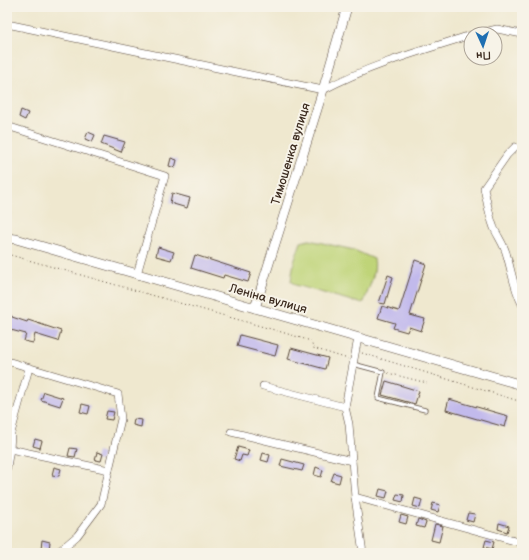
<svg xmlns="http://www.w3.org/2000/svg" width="529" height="560" viewBox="0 0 529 560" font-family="'Balsamiq Sans',sans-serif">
<rect width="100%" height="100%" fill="#f7f3e8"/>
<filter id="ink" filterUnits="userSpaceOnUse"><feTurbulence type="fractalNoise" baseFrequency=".025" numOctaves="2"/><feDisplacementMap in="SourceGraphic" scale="8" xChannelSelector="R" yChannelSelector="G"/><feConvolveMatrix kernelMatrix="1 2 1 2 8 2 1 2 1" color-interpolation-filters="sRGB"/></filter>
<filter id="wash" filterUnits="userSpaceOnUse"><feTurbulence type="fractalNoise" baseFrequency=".012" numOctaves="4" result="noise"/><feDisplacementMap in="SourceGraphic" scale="16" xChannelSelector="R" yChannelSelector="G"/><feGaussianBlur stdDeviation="0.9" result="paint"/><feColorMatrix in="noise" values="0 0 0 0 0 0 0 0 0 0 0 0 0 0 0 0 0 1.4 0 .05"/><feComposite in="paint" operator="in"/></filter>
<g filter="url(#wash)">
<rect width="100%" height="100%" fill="#efe8cf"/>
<path fill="#bfd478" stroke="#7d7f4b" d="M309,240l45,10 20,9c3,13 -6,30 -10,43l-4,1 -8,-2 -57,-16 -4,-4 3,-19 7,-20z"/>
<g id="blocks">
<g fill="#c2baec">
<path d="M21,110l7,3 -3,7 -6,-3z"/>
<path d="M88,132l7,3 -3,7 -7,-3z"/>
<path d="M104,136l21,6 -4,10 -20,-8z"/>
<path d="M171,158l6,2 -2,8 -6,-2z"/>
<path d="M172,193l18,5 -3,10 -17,-5z"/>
<path d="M158,247l16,5 -3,8 -15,-4z"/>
<path d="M195,255l56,18 -3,9 -24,-7 -1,3 -32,-10z"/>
<path d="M415,260l11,4 -16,51 15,4 -4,12 -12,-4 -2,5 -14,-4 2,-5 -17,-5 4,-12 17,5z"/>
<path d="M388,275l5,2 -8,27 -6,-1z"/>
<path d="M7,315l5,1v1l15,5 1,-2 33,11 -3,10 -23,-7 -2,9 -9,-2 2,-7 -19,-5z"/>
<path d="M240,335l38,10 -3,11 -38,-10z"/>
<path d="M291,348l37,10 -3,11 -37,-10z"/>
<path d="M386,381l33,10 -4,13 -33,-9z"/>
<path d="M44,392l19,6 -3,8 -19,-6z"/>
<path d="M449,399l59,17 -3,11 -59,-17z"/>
<path d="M82,404l8,2 -2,8 -8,-2z"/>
<path d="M107,411l7,1 -2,8 -7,-1z"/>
<path d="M134,419l8,1 -1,7 -8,-2z"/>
<path d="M35,439l7,2 -2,7 -7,-2z"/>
<path d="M238,447l11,3 -2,6 -5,-1 -2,6 -6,-2z"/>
<path d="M70,448l7,1 -2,8 -7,-1z"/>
<path d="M97,452l6,2 -2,7 -6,-1z"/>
<path d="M263,453l7,2 -2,7 -7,-2z"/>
<path d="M282,459l22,6 -2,6 -22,-5z"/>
<path d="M54,467l7,2 -2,7 -7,-1z"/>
<path d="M316,467l7,3 -2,7 -7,-2z"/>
<path d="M334,473l7,2 -2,8 -8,-2z"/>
<path d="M380,489l8,2 -2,7 -8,-2z"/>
<path d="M397,494l7,1 -1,7 -8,-2z"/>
<path d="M415,498l7,2 -2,8 -7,-2z"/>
<path d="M433,503l7,2 -2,7 -7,-2z"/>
<path d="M468,513l7,1 -2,8 -7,-2z"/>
<path d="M401,515l7,2 -2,7 -7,-2z"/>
<path d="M418,519l8,3 -2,6 -8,-2z"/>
<path d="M499,523l10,3 -2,6 -9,-3z"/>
<path d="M435,524l8,2 -4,16 -8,-2z"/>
<path d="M42,540l8,2 -1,7 -8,-1z"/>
<path d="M486,540l8,2 -2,7 -8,-2z"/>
</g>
</g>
</g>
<g filter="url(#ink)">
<use href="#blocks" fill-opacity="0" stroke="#564639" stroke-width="1"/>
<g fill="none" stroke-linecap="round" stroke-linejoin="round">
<defs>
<path id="lane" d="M353,364l30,8 -5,26 47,12"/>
<g id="street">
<path d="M7,24l316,66c44,-24 100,-40 148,-55"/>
<path d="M476,34l21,-5 25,5"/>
<path d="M7,126l158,50 -28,98"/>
<path d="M515,147l-8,8 -23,33c3,14 5,27 10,40 4,9 11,18 13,28 5,17 7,33 15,48"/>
<path d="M358,338l-13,69 4,17 6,73 8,56"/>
<path d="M7,361l111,33 3,25 -20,85 -24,32 -20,17"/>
<path d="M263,386l82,21"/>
<path d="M231,432l121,29"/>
<path d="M10,449l99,21"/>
<path d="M7,467l3,-18 1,-16 18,-65"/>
<path d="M355,497l167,46"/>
</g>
<g id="secondary">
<path d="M7,238l9,1 506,146"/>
<path d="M255,308l68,-218 24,-83"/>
</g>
</defs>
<use href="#lane" stroke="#564639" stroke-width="5"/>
<use href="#street" stroke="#564639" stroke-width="8"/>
<use href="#secondary" stroke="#564639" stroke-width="10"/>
<g stroke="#564639" stroke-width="1" stroke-dasharray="1 3" stroke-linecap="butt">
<path d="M7,254l271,77 33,10 2,7 35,11"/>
<path d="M362,353l160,49"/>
<path d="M388,373l39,10"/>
</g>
<use href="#lane" stroke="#fff" stroke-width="3.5"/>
<use href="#street" stroke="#fff" stroke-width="7"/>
<use href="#secondary" stroke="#fff" stroke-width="9"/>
</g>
</g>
<g text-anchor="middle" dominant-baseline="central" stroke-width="4" stroke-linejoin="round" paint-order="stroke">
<g font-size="12" fill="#3b2a1e" stroke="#f7f3e8">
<text transform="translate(291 154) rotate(-73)">Тимошенка вулиця</text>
<text transform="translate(268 299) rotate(16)">Леніна вулиця</text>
</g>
</g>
<rect width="529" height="560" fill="none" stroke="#f7f3e8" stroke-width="24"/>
<g transform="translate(483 46) rotate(177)"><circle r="19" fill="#f7f3e8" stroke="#aca397"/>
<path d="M0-3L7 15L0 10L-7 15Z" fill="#1f6fb2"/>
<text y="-6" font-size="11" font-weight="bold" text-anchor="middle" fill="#3b2a1e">Пн</text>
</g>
</svg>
